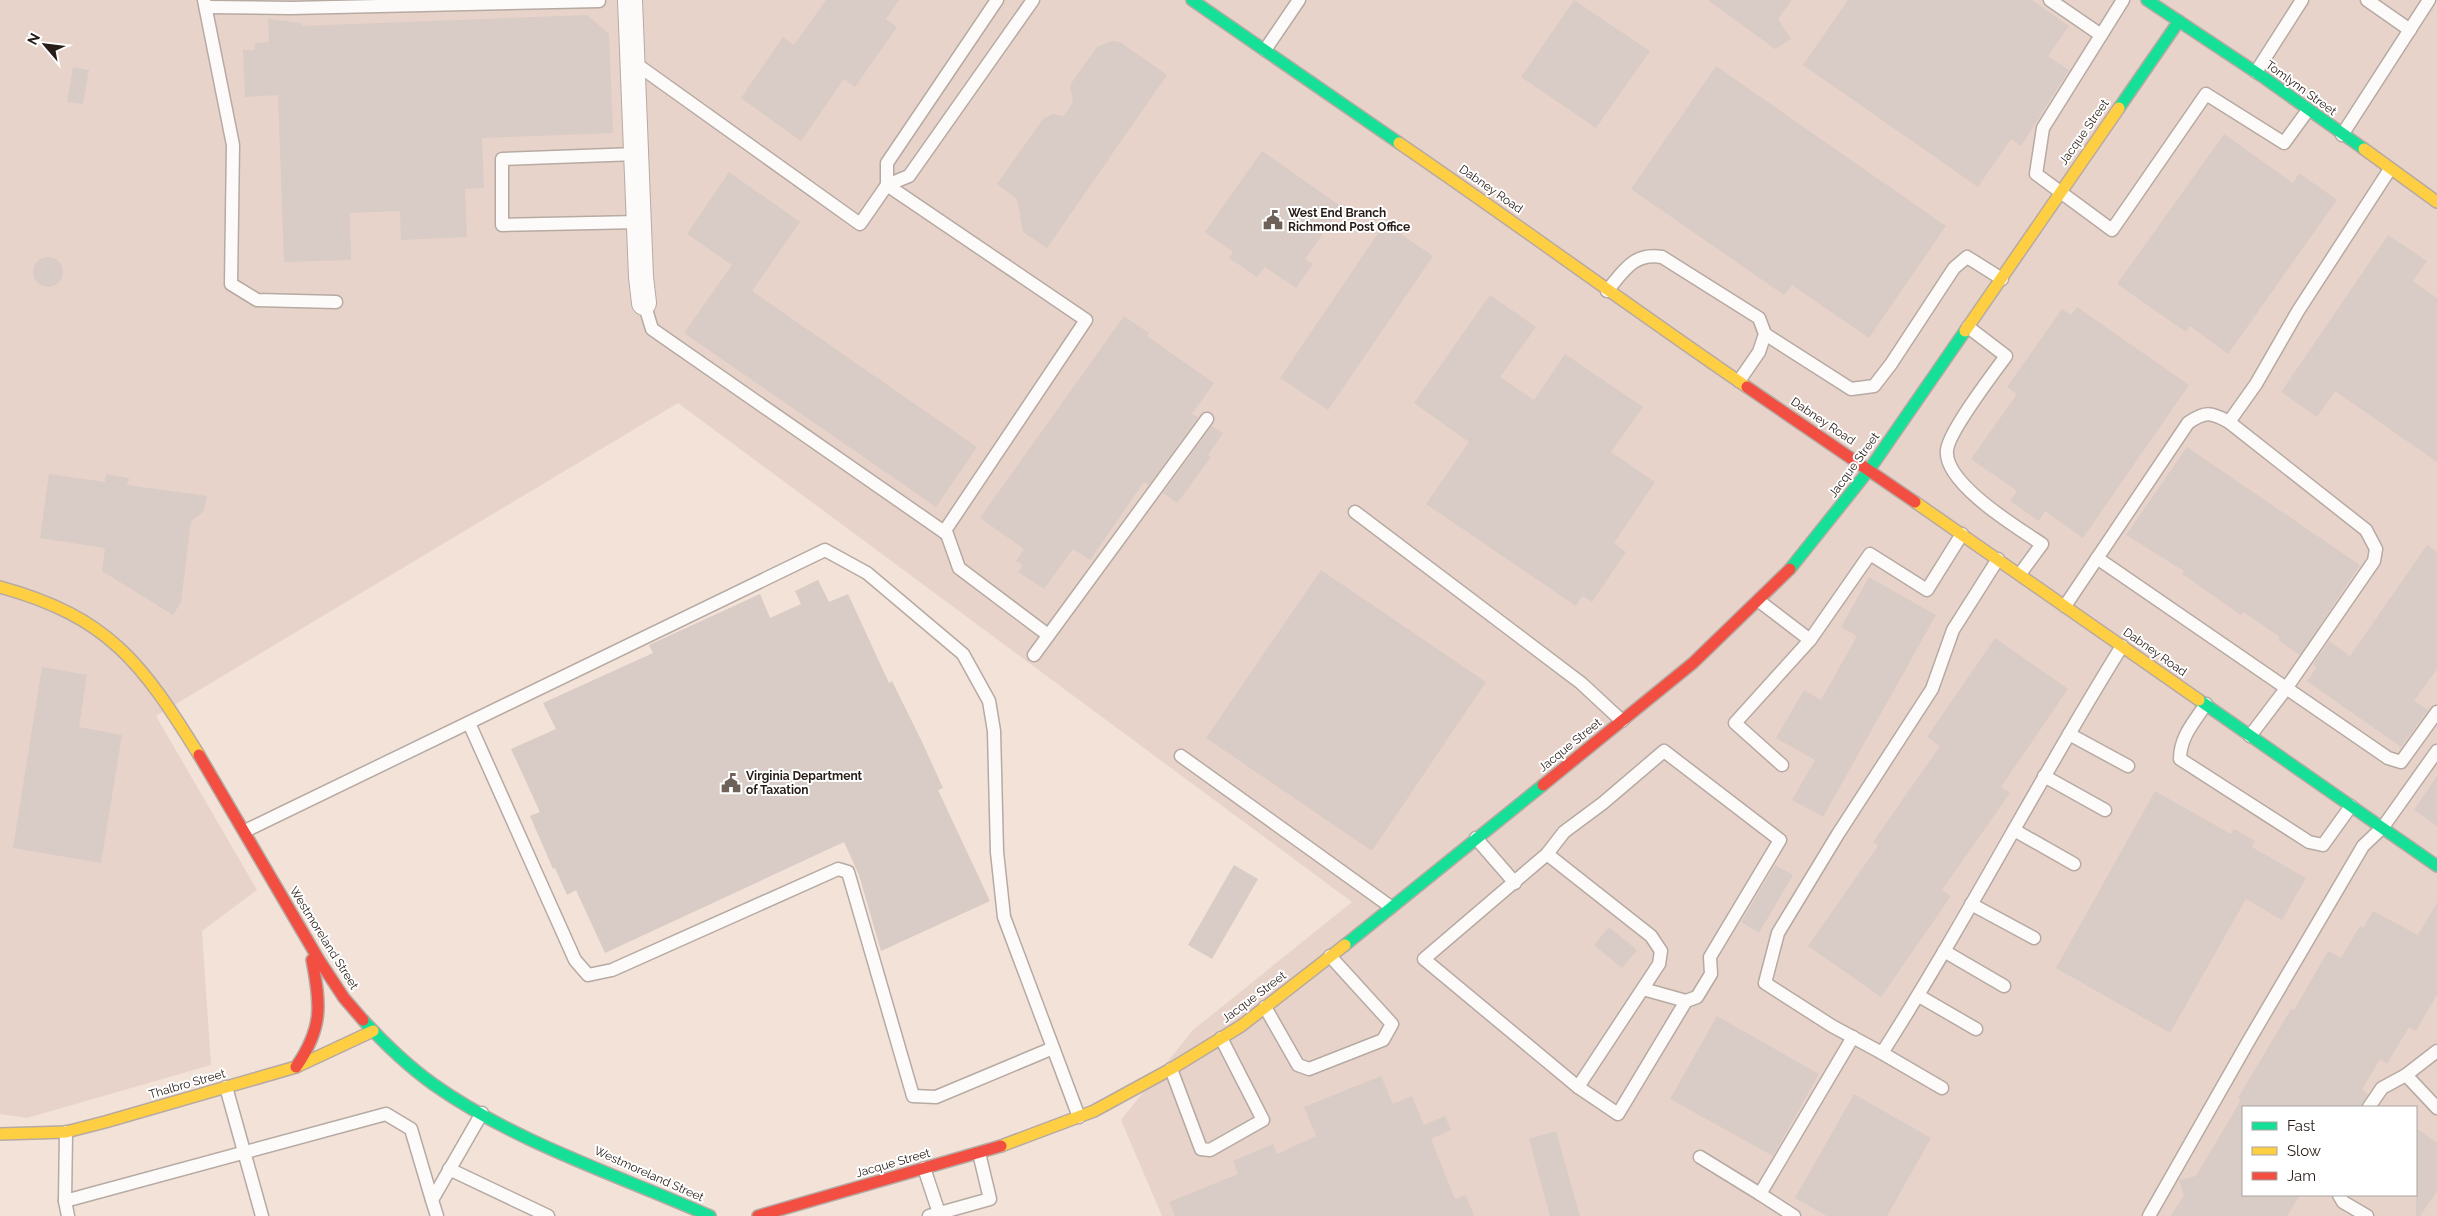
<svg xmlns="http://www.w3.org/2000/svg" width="2437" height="1216" viewBox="0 0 2437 1216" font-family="Raleway,sans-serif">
<rect width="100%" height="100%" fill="#f2e2d8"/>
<path fill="#e8d3ca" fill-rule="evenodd" d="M0,0h2437v1216h-1275l-41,-96 72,-90 159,-128 -674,-499 -522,313 101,174 -55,41 9,134 -184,53 -27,-4zM2243,1107h173v88h-173z"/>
<g fill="#d9cbc5">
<path d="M826,0h73l-13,19 11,8 -42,60 -11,-8 -43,62 -60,-43 42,-61 11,8z"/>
<path d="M1574,0l76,51 -54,77 -75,-51z"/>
<path d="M1708,0h84l-14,19 13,20 -16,10z"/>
<path d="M1848,0h184l37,26 -21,30 21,14 -48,76 -10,-7 -33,48 -175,-122z"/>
<path d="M587,15l22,19 4,99 -131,5 2,50 -19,1 2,48 -66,3 -1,-29 -50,2 1,47 -67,2 -6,-167 -33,2 -2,-47h12v-7l14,-1 -1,-23 34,4v3z"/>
<path d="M1112,41l8,1 47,33 -120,173 -24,-16 -6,-33 -20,-15 46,-65 10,-5 11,2 9,-14 -3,-17 27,-38z"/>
<path d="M1716,66l230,160 -77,112 -77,-53 -8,10 -153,-106z"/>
<path d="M73,67l16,3 -6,34 -16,-2z"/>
<path d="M2224,134l69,49 6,-10 38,27 -109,154 -38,-28 -4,6 -69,-48z"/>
<path d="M1262,151l80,56 -37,52 8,5 -17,24 -31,-21 -8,10 -28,-19 4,-6 -28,-20z"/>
<path d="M729,172l71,50 -48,69 225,156 -41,60 -252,-174 48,-68 -45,-31z"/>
<path d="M1385,223l48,33 -105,154 -48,-32z"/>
<path d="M2388,235l39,26 -14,20 24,17v164l-102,-71 -18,26 -36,-25z"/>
<circle cx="48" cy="272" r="15"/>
<path d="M1490,295l46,32 -36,50 34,23 31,-46 78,53 -32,45 44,30 -41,61 12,9 -34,50 -10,-6 -6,10 -150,-102 43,-62 -55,-39z"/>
<path d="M2077,307l112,78 -106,153 -38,-27 -6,10 -29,-20 7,-10 -46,-32 46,-65 -10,-7 55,-78 9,6z"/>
<path d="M1124,316l25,17 -2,3 67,47 -22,31 6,3 -49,68 -5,-3 -54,78 -17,-11 -29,40 -26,-17 5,-7 -7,-4 8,-12 -44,-31z"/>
<path d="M1212,426l11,7 -15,22 3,2 -33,45 -4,-1 -11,-8z"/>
<path d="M2187,447l173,118 -60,90 -22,-15 2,-3 -37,-25 -2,3 -59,-41 2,-3 -58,-36z"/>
<path d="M49,474l56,8 1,-8 23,4 -2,7 80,11 -3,15 -13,10 -10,81 -8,13 -71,-44 3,-23 -65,-10z"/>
<path d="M2427,545l10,7v117l-23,32 14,9 -27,37 -94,-66 10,-14 -4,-3 16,-23 21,15z"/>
<path d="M1321,570l165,112 -114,169 -166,-113z"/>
<path d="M1869,577l67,38 -113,202 -31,-17 23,-40 -39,-22 28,-48 17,10 36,-64 -16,-9z"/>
<path d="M818,580l11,22 19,-8 41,89 3,-2 30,61 21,46 -5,2 52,111 -109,50 -22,-76 -15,-33 -239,111 -29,-63 -9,5 -12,-27 -2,1 -23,-53 10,-4 -29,-63 45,-20 -13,-26 110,-50 -4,-8 111,-51 10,24 31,-14 -6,-13z"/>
<path d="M1995,638l73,51 -67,98 9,6 -68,97 9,6 -70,101 -73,-51 70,-100 -5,-4 67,-96 -13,-9z"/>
<path d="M42,667l45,8 -8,52 43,8 -21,128 -88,-15z"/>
<path d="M2437,776v50l-23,-16z"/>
<path d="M2155,791l76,43 3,-5 21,12 -3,6 54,31 -24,42 -36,-21 -76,134 -114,-65z"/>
<path d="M1234,865l24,14 -46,80 -24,-14z"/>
<path d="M1775,865l18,10 -34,58 -18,-11z"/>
<path d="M2437,903v91l-21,37 -7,-4 -22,37 -7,-5 -18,31 6,4 -7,13h-118v88h57l-13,21h-116l13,-21 -5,-15 17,-4 45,-76 -3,-2 53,-89 3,1 34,-59 13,7 19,-32 3,2 10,-17 45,24z"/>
<path d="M1609,927l28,23 -15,18 -28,-23z"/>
<path d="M1717,1016l102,58 -46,82 -103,-57z"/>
<path d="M1381,1076l12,28 19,-8 12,29 21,-9 6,14 -20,9 24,60 11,-4 8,21h-299l-6,-14 69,-28 -5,-13 40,-17 4,10 39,-18 -12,-29z"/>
<path d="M1854,1094l77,44 -44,78h-60l-32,-18z"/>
<path d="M2416,1128l21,15v48l-17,25h-4z"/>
<path d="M1556,1131l24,85h-30l-21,-77z"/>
</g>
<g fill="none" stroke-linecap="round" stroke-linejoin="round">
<defs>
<g id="lane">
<path d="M204,0l29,145 -2,139 26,16 79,2"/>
<path d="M2050,0l51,35"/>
<path d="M2123,0l-80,128 -7,46 76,56 94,-136 78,49 24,-33"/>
<path d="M2367,0l43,30"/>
<path d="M206,7l85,1 308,-7"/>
<path d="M1265,50l34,-50"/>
<path d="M632,61l228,163 27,-39 22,-9 124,-176"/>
<path d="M2256,72l46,-72"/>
<path d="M2342,135l87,-135"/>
<path d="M636,154l-134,5v66l137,-3"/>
<path d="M887,185l199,135 -142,212"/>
<path d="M887,185v-22l110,-163"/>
<path d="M1607,291c16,-19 26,-39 55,-34l97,61 6,16 -6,18 -20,29"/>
<path d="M644,303l8,26 295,205 12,34 89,67"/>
<path d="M1968,327l38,29c-13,18 -57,75 -59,94 -4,33 71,78 95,94l-22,30"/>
<path d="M1765,334l86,55 23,-3 17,-22 63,-96 13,-11 35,22"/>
<path d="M1355,512l226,171 41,38"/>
<path d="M2097,558l291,200 13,4 36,-50"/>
<path d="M1998,559l-45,71 -21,59 -94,145 -60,99 -13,50 67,43 50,27c85,-133 157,-274 240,-407"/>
<path d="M1759,601l51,39 60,-86 57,36 35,-56"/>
<path d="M2065,606l123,-183c17,-12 23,-11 41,-1"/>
<path d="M1034,655l173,-236"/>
<path d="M2206,704c-12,18 -26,33 -26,55l129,83 14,3 28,-39"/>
<path d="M469,723l106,237 13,15 24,-5 226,-101 10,3 65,224 23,1 117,-49"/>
<path d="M2069,734l59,32"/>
<path d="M2250,736l35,-46 89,-129 2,-12 -10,-19 -137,-108 27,-38 42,-73 92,-142"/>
<path d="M1181,756l210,151"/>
<path d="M1782,765l-47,-42 75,-83"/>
<path d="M2044,776l61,34"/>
<path d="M2014,830l60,34"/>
<path d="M245,831l580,-281 42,23 96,81 26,47 5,30 3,121 7,65 75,200"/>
<path d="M1476,838l39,45"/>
<path d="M1547,854l104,82 10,15 -2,13 -81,123 -154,-128z"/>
<path d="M1547,854l17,-22 39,-29 61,-52 116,89 -70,117 1,17 -14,23 -11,4 -43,-12"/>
<path d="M1971,904l63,34"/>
<path d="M1944,951l60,35"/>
<path d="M1919,996l57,33"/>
<path d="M1265,1007l33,58 11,4 74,-29 9,-16 -62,-68"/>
<path d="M1882,1053l60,35"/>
<path d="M1171,1069l30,80 9,1 53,-30 -42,-82"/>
<path d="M2406,1075l31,-24"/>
<path d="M226,1087l36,129"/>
<path d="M1578,1087l40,27 68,-113"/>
<path d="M2369,1107l13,-19 24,-13 31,33"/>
<path d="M66,1132l-1,69 3,15"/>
<path d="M1700,1157l60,37 93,-157"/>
<path d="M924,1168l15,45"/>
<path d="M449,1169l99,47"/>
<path d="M1760,1194l34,22"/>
<path d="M2339,1195l4,7 24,14"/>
<path d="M65,1201l321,-87 25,15 21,71"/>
<path d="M437,1216l-5,-16 50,-87"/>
<path d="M929,1216l61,-17 -11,-46"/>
<path d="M2149,1216l99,-174 115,-196 20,-19 54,-76"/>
</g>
<path id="street" d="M630,0l11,277 3,26"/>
<g id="fast">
<path d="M1192,0l207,143"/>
<path d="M2147,0l119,79 98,70"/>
<path d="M2119,108l60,-87"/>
<path d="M1790,569l79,-99 96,-139"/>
<path d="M2199,700l238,166"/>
<path d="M1345,945l198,-160"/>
<path d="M363,1020c21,23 45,46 70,64 83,59 185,91 277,132"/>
</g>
<g id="slow">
<path d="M1399,143c117,80 231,164 348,244"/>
<path d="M2364,149l73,53"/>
<path d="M1965,331l154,-223"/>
<path d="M1915,502l284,198"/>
<path d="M0,587c109,30 142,76 199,168"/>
<path d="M0,1134l66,-2 39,-10 191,-55 77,-36"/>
<path d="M1001,1146l93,-35 77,-42 70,-43 104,-81"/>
</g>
<g id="jam">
<path d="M1747,387l168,115"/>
<path d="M199,755l120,205 25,38 19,22"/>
<path d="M1543,785l150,-122 97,-94"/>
<path d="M296,1067c27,-39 25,-62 16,-107"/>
<path d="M758,1216l243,-70"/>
</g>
</defs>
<use href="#lane" stroke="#b6aaa3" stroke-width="15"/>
<use href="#street" stroke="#b6aaa3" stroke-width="26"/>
<use href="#fast" stroke="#b6aaa3" stroke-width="14"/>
<use href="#slow" stroke="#b6aaa3" stroke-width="14"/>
<use href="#jam" stroke="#b6aaa3" stroke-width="14"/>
<use href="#lane" stroke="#fdfbf9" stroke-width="12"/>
<use href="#street" stroke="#fdfbf9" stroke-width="24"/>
<use href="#fast" stroke="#16e098" stroke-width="11"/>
<use href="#slow" stroke="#ffcf43" stroke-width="11"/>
<use href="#jam" stroke="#f24e42" stroke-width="11"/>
</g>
<defs>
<symbol id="civic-bare" viewBox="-9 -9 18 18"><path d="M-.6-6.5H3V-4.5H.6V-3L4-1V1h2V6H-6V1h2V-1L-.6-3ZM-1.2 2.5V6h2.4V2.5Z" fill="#6e615a" stroke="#fff" stroke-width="2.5" paint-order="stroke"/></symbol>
</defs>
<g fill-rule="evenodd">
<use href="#civic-bare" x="1259" y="206" width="28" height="28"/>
<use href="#civic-bare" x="717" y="769" width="28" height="28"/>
</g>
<g text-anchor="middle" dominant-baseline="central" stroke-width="4" stroke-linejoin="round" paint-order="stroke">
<g font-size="12" fill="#271c16" stroke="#fff">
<text transform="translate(2301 88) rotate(36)">Tomlynn Street</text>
<text transform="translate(2084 132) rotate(-55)">Jacque Street</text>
<text transform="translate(1491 189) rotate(35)">Dabney Road</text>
<text transform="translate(1823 421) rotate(34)">Dabney Road</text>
<text transform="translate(1854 465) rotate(-54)">Jacque Street</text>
<text transform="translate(2155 652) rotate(35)">Dabney Road</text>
<text transform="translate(1570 745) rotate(-39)">Jacque Street</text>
<text transform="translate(324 938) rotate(58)">Westmoreland Street</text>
<text transform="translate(1254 997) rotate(-37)">Jacque Street</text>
<text transform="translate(187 1084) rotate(-16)">Thalbro Street</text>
<text transform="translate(893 1163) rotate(-16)">Jacque Street</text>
<text transform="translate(649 1174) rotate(24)">Westmoreland Street</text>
</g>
<g font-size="12" font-weight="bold" fill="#271c16" stroke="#fff" text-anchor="start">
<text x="1288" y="213">West End Branch<tspan x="1288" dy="14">Richmond Post Office</tspan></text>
<text x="746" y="776">Virginia Department<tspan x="746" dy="14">of Taxation</tspan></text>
</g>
</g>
<rect x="2242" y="1106" width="175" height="90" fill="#ffffff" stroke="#a9a4a2"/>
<rect x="2252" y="1122" width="25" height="8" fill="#16e098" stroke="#a9a4a2"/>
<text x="2287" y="1131" font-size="15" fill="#271c16">Fast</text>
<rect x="2252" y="1147" width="25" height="8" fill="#ffcf43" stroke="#a9a4a2"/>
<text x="2287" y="1156" font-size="15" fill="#271c16">Slow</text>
<rect x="2252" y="1172" width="25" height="8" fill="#f24e42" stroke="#a9a4a2"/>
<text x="2287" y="1181" font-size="15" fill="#271c16">Jam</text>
<g transform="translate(45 45) rotate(298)" stroke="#ffffff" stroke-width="4" paint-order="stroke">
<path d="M0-4L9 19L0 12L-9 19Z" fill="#271c16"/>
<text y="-8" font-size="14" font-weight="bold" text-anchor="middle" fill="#271c16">N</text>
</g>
</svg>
